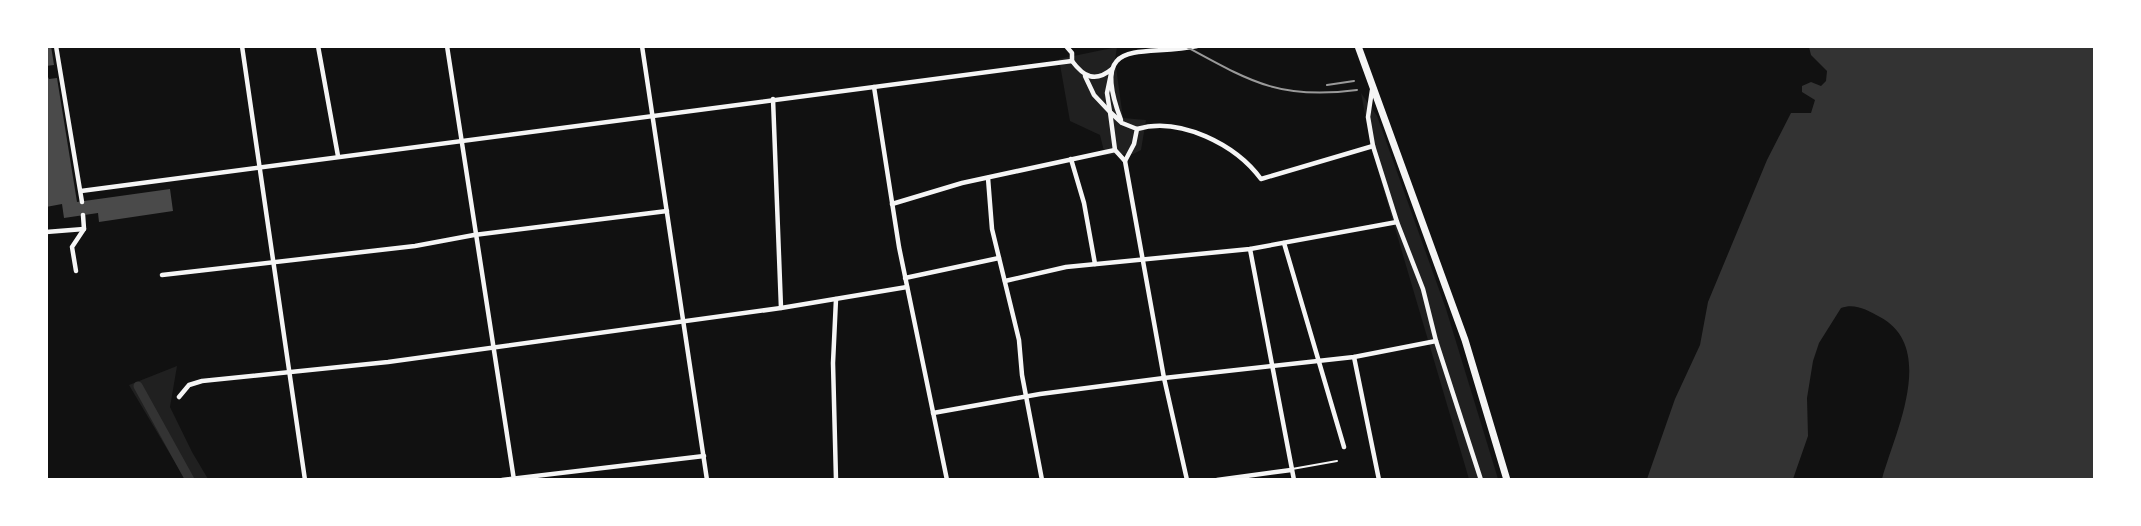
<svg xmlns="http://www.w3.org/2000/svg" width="2141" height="526" viewBox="0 0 2141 526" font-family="Commissioner,sans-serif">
<rect width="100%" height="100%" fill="#111"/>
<g fill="#202020">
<path d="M1117,47l-2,13 8,58 23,2 -5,30 -8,4 -28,1 -5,-20 -30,-14 -11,-62z"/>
<path d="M1361,93l16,23 69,193 52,170h-29l-97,-329z"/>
<path d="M177,366l-7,41 22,45 16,27h-23l-56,-94z"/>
</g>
<path fill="#333" d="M1809,47h285v432h-212c12,-44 56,-131 -2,-162 -13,-7 -25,-14 -39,-9l-22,35 -6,18 -6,37 1,38 -15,43h-146l28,-80 25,-54 8,-43 59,-142 24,-47h20l4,-13 -13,-8v-6l9,-4 10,4 5,-5 1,-10 -16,-16z"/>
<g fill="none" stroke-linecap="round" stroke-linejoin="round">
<path stroke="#333" stroke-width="9" d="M138,386l52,94"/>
</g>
<g fill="#4a4a4a">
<path d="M46,46h5l3,19 -8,1z"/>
<path d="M46,73l3,6 8,-1 20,124 93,-13 3,22 -74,11 -1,-9 -34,5 -2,-14 -16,3z"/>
</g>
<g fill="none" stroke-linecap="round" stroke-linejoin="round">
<path stroke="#f5f5f5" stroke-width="2" d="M1292,469l45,-8"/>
<g stroke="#f5f5f5" stroke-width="4.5">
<path d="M56,46l26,156"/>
<path d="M242,46l63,434"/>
<path d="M318,46l20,110"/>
<path d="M447,46l67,434"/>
<path d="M642,46l65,434"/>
<path d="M1066,46l6,7v8"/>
<path d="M1072,61c12,16 23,22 40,8l-5,24 3,19 12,11 15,6 -3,15 -9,17 39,217 23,102"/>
<path d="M1085,76l9,19 16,17 5,38 10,11"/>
<path d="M874,87l25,160 48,233"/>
<path d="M1372,90l-4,27 5,29 24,76 26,67 13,52 45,139"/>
<path d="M773,99l8,209"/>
<path d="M1121,120c-33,-87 22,-62 76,-74"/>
<path d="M1137,129c43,-13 99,16 124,50l112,-33"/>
<path d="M1071,159l13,44 11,61"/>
<path d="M988,178l4,51 27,111 3,35 20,105"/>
<path d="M81,191l991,-130"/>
<path d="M892,204l70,-21 153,-33"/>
<path d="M46,232l38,-3"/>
<path d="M1284,243l60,204"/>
<path d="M1250,249l44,231"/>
<path d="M76,271l-4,-24 12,-18 -1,-14"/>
<path d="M162,275l253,-29 59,-11 193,-24"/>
<path d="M905,278l94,-20"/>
<path d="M1005,281l61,-14 184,-18 147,-27"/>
<path d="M1354,357l25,123"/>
<path d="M179,397l10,-12 13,-4 186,-19 393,-54 126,-21"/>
<path d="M933,413l107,-19 124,-16 190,-21 82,-16"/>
<path d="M502,480l202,-24"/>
<path d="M836,480l-3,-117 3,-64"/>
<path d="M1217,480l74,-10"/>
</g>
<path stroke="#f5f5f5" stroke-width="7" d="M1358,46l107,294 42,140"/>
<g stroke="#9a9a9a" stroke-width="2">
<path d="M1185,46c66,36 95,54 172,44"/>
<path d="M1327,85l27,-4"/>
</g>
</g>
<rect width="2141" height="526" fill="none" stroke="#ffffff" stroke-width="96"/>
</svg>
